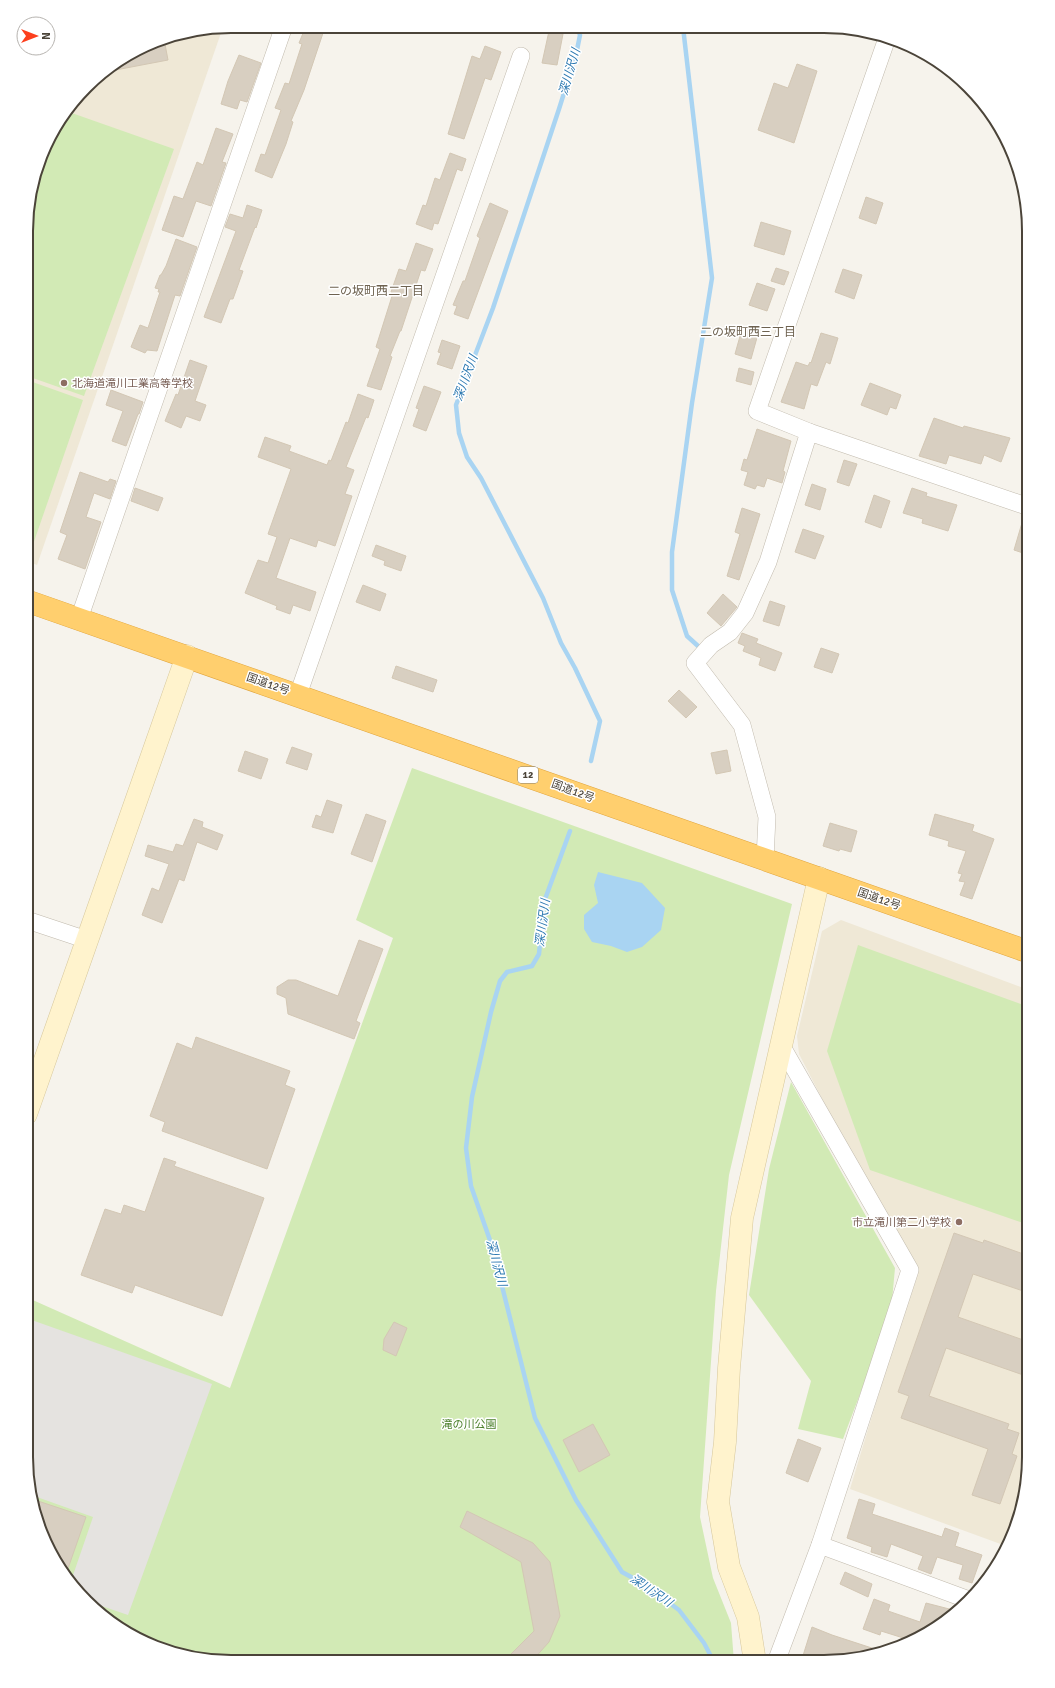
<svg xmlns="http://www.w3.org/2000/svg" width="1055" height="1688" viewBox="0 0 1055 1688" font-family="Signika,'Noto Sans JP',sans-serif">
<rect width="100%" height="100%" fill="#f6f3ec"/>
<g fill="#efe8d6">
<path d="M223,27l-186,538 -10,-4 1,-357 19,-64 49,-63 57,-35z"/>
<path d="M841,920l188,70v481l-11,52 -12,23 -156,-57 67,-222 -55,-91 -63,-122 -2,-18 25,-105z"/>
</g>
<g fill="#d2eab5">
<path d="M69,112l105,37 -90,247 -57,-20 1,-172 19,-64z"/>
<path d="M27,380l56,20 -54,156h-2z"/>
<path d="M412,768l380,136 -63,271 -13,116 -16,226 13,61 18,45 3,39 -530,-2 -51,-14 -47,-26 -38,-38 -26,-46 -16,-79v-160l204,91 163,-450 -37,-18z"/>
<path d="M858,945l171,62v218l-159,-55 -43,-119z"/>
<path d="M791,1082l104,186 -4,44 -48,127 -45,-10 13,-48 -62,-86 20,-126z"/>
</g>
<path fill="#e5e3e0" d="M26,1318l186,66 -84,231 -41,-14 -17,-17 23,-67 -59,-21 -8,-39z"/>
<path fill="#a9d4f2" d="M598,872l44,11 23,25 -4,22 -19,17 -15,5 -16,-6 -19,-4 -8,-13v-14l14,-12 -4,-18z"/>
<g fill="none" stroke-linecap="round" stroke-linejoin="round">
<g stroke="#a9d4f2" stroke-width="4.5">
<path d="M577,27l3,8 -4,20 -17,54 -66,199 -37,97 3,28 8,24 14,21 62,120 18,45 14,25 25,53 -9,40"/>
<path d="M683,27l29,251 -20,125 -20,149v38l15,46 11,10"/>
<path d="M570,831l-26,71 -5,52 -7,12 -25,6 -7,9 -9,31 -19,85 -6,51 5,38 21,60 43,172 41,82 46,72 20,11 37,27 25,33 10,19"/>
</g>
</g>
<g fill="#d8cfc1" stroke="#d3c7b4">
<path d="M306,26h9l9,4 -20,60 -13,31 2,1 -7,22 -14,34 -17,-7 6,-17 4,1 16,-45 -6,-2 10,-25 4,1 13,-40 -3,-1z"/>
<path d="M549,31l14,3 -6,31 -15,-2z"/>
<path d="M164,39l4,21 -63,12 48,-30z"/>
<path d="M485,46l16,6 -10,28 -6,-2 -21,61 -16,-5 24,-78 8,3z"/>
<path d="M239,55l22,8 -14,39 -7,-2 -3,9 -16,-5 7,-23z"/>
<path d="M797,64l20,7 -23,72 -36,-13 16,-47 14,5z"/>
<path d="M216,128l17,6 -11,28 4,1 -15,43 -15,-5 -13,36 -21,-7 12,-34 9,3 14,-37 6,3z"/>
<path d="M450,153l16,6 -4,12 -5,-2 -19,55 -4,-1 -2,7 -16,-6 7,-19 3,1 9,-28 5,2z"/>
<path d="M866,197l17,6 -7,21 -17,-6z"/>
<path d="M490,203l18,8 -40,108 -14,-5 3,-8 -4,-1 10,-24h2l15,-43 -3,-2z"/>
<path d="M247,205l15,5 -6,18 -1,-1 -16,43 4,1 -10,28h-3l-9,24 -17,-6 32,-86 -11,-4 5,-13 13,4z"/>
<path d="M761,222l30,9 -7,24 -30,-9z"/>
<path d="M176,239l21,8 -17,49 -5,-1 -18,56 -10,-1 -2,3 -14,-6 9,-22 8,3 12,-36h-2l1,-3 -4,-1 5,-13h1l5,-9z"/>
<path d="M416,243l17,6 -8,22 -4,-1 -20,61h-1l-10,25 2,1 -11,33 -14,-4 13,-37 -4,-2 17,-54 -2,-1 8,-23 7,2z"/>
<path d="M776,268l13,4 -5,13 -13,-4z"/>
<path d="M843,269l19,6 -8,24 -19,-7z"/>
<path d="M757,283l18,6 -8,22 -18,-6z"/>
<path d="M742,329l16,5 -7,25 -16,-5z"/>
<path d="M821,333l17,5 -8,26 -4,-2 -9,24 -6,-2 -7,25 -23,-7 15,-40 12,4 2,-4 1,1z"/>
<path d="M442,340l18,6 -8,23 -15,-5 4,-11 -3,-1z"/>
<path d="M190,360l17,6 -12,35 11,4 -6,16 -14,-5 -5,12 -16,-7 11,-27 2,1z"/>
<path d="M739,368l15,4 -3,13 -15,-4z"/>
<path d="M870,383l31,12 -5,14 -6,-2 -3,8 -26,-10z"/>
<path d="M424,386l17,6 -15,39 -13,-5 6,-17 -3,-1z"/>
<path d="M111,390l32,12 -4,12h-1l-12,32 -14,-5 11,-30 -17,-6z"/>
<path d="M358,394l16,6 -6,18 -2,-1 -20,50 8,3 -9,24 7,2 -17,50 -17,-6 -2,7 -26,-9 -14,40 40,14 -6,19 -17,-6 -3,9 -14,-5 1,-3 -32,-13 13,-33 10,3 9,-26 -9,-3 23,-65 -33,-12 7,-20 26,9 -2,5 38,14 2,-5 2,1 15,-39 2,1z"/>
<path d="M934,418l29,10 1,-2 46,12 -9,24 -17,-7 -3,9 -32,-9 -3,9 -27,-8z"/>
<path d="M757,429l34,12 -8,30 2,1 -3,11 -15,-5 -3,9 -7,-2 -2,4 -11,-4 4,-13 -7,-2 3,-11 3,1z"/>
<path d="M844,460l13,4 -8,22 -12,-4z"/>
<path d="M80,472l28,10 2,-3 6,2 -6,18 -16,-6 -8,24 15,5 -16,47 -27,-10 9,-24 -7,-3z"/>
<path d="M812,484l14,5 -6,21 -15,-5z"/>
<path d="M135,488l28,10 -5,13 -27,-10z"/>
<path d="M912,488l15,5 -1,3 31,9 -9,26 -26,-8 1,-4 -20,-6z"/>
<path d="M874,495l16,6 -9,27 -16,-6z"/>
<path d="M742,508l18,6 -21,66 -12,-4 13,-42 -5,-2z"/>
<path d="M1024,516l5,1v38l-15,-5z"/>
<path d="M803,529l21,7 -9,23 -20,-7z"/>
<path d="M376,545l30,11 -5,15 -17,-6 1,-4 -13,-5z"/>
<path d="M363,585l23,9 -6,17 -24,-9z"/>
<path d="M723,594l14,13 -16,19 -14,-13z"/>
<path d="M770,601l15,5 -6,20 -16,-5z"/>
<path d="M742,633l16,6 -2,4 26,10 -7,18 -16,-6 2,-7 -18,-7 2,-5 -7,-3z"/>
<path d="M821,648l18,6 -7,19 -18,-6z"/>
<path d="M396,666l41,14 -4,12 -41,-14z"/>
<path d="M679,690l18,17 -11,11 -18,-17z"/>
<path d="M292,747l20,7 -5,16 -21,-7z"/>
<path d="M727,750l4,21 -15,3 -5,-21z"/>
<path d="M245,751l23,8 -7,20 -23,-8z"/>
<path d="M327,800l15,5 -9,28 -21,-6 4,-12 5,2z"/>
<path d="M366,814l20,7 -14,41 -21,-8z"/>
<path d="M935,814l39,11 -2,6 22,8 -22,60 -12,-4 5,-13 -6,-1 3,-7 -4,-1 8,-22 -18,-5 1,-5 -20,-6z"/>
<path d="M194,819l9,3 -1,5 21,8 -6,15 -20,-8 -13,39 -5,-2 -17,44 -20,-8 10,-27 7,3 10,-27 -24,-8 3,-11 25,7 3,-8 7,2z"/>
<path d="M830,823l27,8 -6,21 -11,-3 -1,2 -16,-5z"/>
<path d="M359,940l24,9 -27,72 4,2 -6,16 -66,-25 -2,-16 -9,-4v-7l11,-7h8l42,16z"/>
<path d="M196,1037l94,34 -5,14 10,4 -28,80 -105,-38 3,-9 -15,-6 27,-73 15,6z"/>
<path d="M164,1158l12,4 -2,4 90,32 -42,118 -87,-31 -3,8 -51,-18 24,-66 16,5 3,-9 21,7z"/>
<path d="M954,1233l29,10 1,-3 45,16v37l-56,-19 -15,43 71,25v35l-83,-29 -17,48 80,28 -2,5 12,4 -7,21 5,2 -17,48 -28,-9 16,-46 -87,-31 8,-22 -11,-4z"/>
<path d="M394,1322l13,6 -11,28 -13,-6 1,-11z"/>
<path d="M593,1424l17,31 -31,17 -16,-32z"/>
<path d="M798,1439l23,9 -13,34 -22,-9z"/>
<path d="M859,1499l16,5 -3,10 70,23 3,-9 14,5 -4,13 27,9 -10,28 -13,-4 4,-14 -26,-8 -6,17 -13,-5 5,-13 -32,-12 -4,13 -16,-5 1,-5 -25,-9z"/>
<path d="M35,1500l51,17 -21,60 -23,-41z"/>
<path d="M467,1511l66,32 17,19 10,54 -11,26 -17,19h-28l30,-30 -13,-69 -61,-35z"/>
<path d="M845,1572l27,12 -4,13 -28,-13z"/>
<path d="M874,1599l16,6 -2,6 32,11 6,-19 31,8 -8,9 -36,21 -32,-10 -1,4 -17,-6z"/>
<path d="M812,1627l20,8 49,16 -57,11h-23z"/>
</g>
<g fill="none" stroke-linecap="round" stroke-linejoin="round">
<defs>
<g id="street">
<path d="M809,432l-52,-21 128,-367"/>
<path d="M79,619l205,-593"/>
<path d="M298,695l223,-639"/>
<path d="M765,859l2,-42 -25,-92 -47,-62 16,-18 19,-13 15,-19 23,-51 41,-130 220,75"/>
<path d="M27,920l60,20"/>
<path d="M820,1545l149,55"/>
<path d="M776,1662l44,-117 90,-275 -129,-225"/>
</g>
<g id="secondary">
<path d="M26,1114l161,-458"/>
<path d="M755,1662l-7,-45 -19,-50 -11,-65 7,-60 4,-74 13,-150 77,-340"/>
</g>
<path id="highway" d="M27,601l1002,351"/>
</defs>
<use href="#street" stroke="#c2bbae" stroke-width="18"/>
<use href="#secondary" stroke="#d6c79b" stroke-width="23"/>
<use href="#highway" stroke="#e0a43c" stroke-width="23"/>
<use href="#street" stroke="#fff" stroke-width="17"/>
<use href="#secondary" stroke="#fff3cd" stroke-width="22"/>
<use href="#highway" stroke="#ffcf6e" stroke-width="22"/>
</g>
<g fill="#8d6e63" stroke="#fff" stroke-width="1.5">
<circle cx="64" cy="383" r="4"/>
<circle cx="959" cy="1222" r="4"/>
</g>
<g text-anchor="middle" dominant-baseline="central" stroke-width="3" stroke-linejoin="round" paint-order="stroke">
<rect fill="#fff" stroke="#817c74" stroke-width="1" x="518" y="767" width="20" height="16" rx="3"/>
<g font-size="10" font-weight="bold" fill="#4b4439">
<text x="528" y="775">12</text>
</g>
<g font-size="11" fill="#785e54" stroke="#fff" text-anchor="start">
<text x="72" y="383">北海道滝川工業高等学校</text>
<text x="951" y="1222" text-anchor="end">市立滝川第二小学校</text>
</g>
<g font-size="11" fill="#4b4439" stroke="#fff">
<text transform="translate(268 684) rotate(19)">国道12号</text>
<text transform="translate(573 791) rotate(20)">国道12号</text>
<text transform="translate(879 899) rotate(19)">国道12号</text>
</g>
<g font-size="11" fill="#4a7f2a" stroke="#fff">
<text x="469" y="1424">滝の川公園</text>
</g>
<g font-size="12" font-style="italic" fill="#2e7ab2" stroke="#fff">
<text transform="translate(570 72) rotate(-74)">深川沢川</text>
<text transform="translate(466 378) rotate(-70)">深川沢川</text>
<text transform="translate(543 923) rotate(-83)">深川沢川</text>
<text transform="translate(496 1263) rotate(75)">深川沢川</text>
<text transform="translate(651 1591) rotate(34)">深川沢川</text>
</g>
<g font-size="12" fill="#6e6250" stroke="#fff">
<text x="376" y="291">二の坂町西二丁目</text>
<text x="748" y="332">二の坂町西三丁目</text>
</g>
</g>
<path d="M0 0H1055V1688H0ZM231 33H824A198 198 0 0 1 1022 231V1457A198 198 0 0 1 824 1655H231A198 198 0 0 1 33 1457V231A198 198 0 0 1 231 33Z" fill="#fff" fill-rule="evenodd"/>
<path fill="none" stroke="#4b4439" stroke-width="2" d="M231 33H824A198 198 0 0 1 1022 231V1457A198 198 0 0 1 824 1655H231A198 198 0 0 1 33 1457V231A198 198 0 0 1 231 33Z"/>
<g transform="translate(36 36) rotate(90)"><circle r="19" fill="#ffffff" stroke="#b7b4b0"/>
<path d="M0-3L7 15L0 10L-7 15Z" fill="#fc3f1d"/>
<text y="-6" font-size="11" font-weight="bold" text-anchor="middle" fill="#4b4439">N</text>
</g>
</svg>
